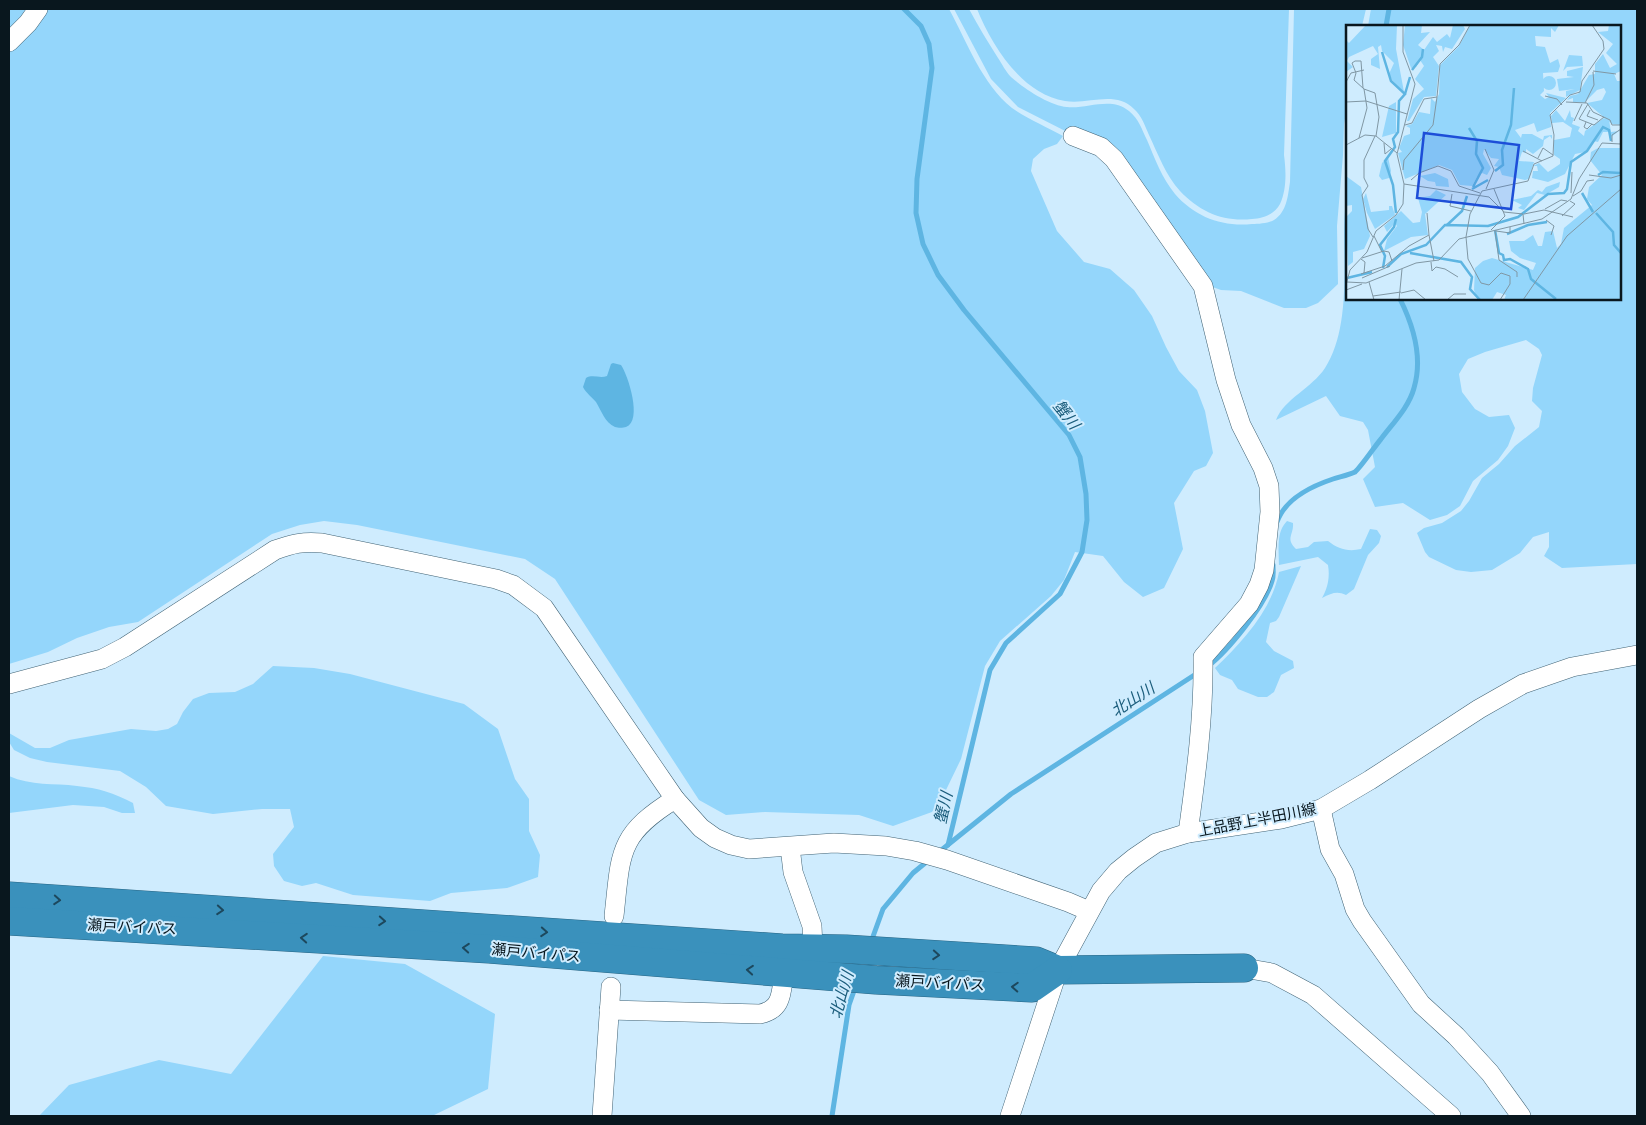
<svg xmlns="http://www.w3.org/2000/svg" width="1646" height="1125" viewBox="0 0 1646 1125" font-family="'Varela Round','Noto Sans JP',sans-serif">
<rect width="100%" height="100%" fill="#cfecfe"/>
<g fill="#94d6fb">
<path d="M9,9h25l-25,27z"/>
<path d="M43,9h906c18,33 33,75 63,99 15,11 35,19 51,28l-6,8 -13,5 -11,10 -2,12 26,60 27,31 26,7 24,21 18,26 14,31 13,24 18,19 8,21 8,42 -7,13 -12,5 -20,32 9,46 -19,39 -21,9 -19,-15 -21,-26 -28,-4 -11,28 -13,16 -51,45 -15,25 -24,93 -15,31 -14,22 -39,14 -34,-11 -94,-3 -39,3 -27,-15 -144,-221 -30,-20 -168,-34 -33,-4 -24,4 -28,9 -134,88 -29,5 -32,11 -29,14 -39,12v-617z"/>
<path d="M954,9h15c9,17 19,33 29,49 4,6 8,14 13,19 12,11 39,29 56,30 21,2 44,-11 62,4 10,8 13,19 18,29 8,19 15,38 28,54 20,23 47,33 77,30 7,0 17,-1 22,-4 13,-8 14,-25 16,-38l4,-173h72l-4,17h-15v81l-3,17 -1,31 -6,71 1,58 -20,19 -12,5h-22l-43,-17 -20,-1 -14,-5 -44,-64 -82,-82 -63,-32 -27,-28z"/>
<path d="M977,9h312l-5,146c2,15 3,34 -4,49 -6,11 -17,14 -28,15 -29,3 -52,-7 -72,-28 -14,-15 -22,-37 -31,-56 -4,-9 -7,-19 -15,-26 -19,-19 -46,-4 -69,-8 -43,-7 -73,-55 -88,-92z"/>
<path d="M1371,9h266v555l-75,4 -18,-12 5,-9v-15l-16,5 -13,16 -28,17 -21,2 -15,-2 -27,-13 -4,-5 -8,-19 7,-5 18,-5 19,-12 8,-10 13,-23 17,-14 16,-18 24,-19 3,-16 -10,-10 1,-13 9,-33 -3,-6 -13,-9 -41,12 -17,7 -9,15 3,18 13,17 14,8 20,-2 6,13 -7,18 -10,14 -25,21 -13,25 -13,9 -17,5 -27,-17 -28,4 -12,-28 12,-12 -7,-37 -5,-8 -23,-6 -14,-20 -50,24c8,-21 36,-32 49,-52 24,-37 19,-96 19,-138 0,-15 2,-30 3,-46v115h273v-273h-252z"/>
<path d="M1287,521l6,2c1,12 -8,15 3,26l12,-2 6,-5 14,-1c10,8 20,11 33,8l9,-20 7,1 4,6 -2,7 -11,12 -14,34 -8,6c-9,-4 -14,-2 -24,3 6,-11 8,-21 6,-33l-10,-8 -39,8c0,-16 -3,-33 8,-44z"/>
<path d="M1301,566l-22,51 -3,4 -6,2 -4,19 8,9 19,10 1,7 -13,7 -7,17 -7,5h-9l-20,-8 -6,-9 -12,-5 -5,-7c27,-26 57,-58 64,-96z"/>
<path d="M273,666l41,2 36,6 114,30 34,25 17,50 14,20v32l11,24 -2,22 -31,11 -56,5 -21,8 -77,-6 -37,-12 -14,3 -18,-5 -10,-15 -1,-12 21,-27 -4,-18h-28l-49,5 -47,-8 -20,-19 -26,-16 -73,-9 -17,-4 -16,-8 -5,-8v-9l26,15h15l19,-8 62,-11 25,2 12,-2 9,-5 6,-12 10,-13 16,-6 26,-1 18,-8z"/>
<path d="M9,776c22,10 45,7 68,10 21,2 37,7 56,17l2,10h-13l-18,-6 -31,-2 -64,8z"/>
<path d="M323,956l82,8 90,50 -7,75 -56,27h-393l30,-31 90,-25 72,14z"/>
</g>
<path fill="#5eb5e2" d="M613,363l8,2c7,10 22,56 5,62 -3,1 -8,1 -11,0 -10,-4 -14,-17 -19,-25 -4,-5 -10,-9 -13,-15l3,-9c7,-4 14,1 21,-2l4,-12z"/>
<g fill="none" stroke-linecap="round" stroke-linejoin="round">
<g stroke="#5eb5e2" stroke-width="5">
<path d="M904,9l17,17 8,18 3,24 -15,111 -1,34 7,31 15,31 26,35 105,125 11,22 6,37 1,26 -5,32 -22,42 -54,49 -16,27 -42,175"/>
<path d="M1386,26l3,-17"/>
<path d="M1277,522c8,-23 35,-36 56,-43 6,-2 16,-4 22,-7 6,-5 20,-26 26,-33 12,-16 28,-32 33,-51 9,-30 -1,-63 -14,-89"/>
<path d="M1208,666c20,-15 57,-61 64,-85 2,-5 1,-11 1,-16"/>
<path d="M939,852l72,-58 188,-122"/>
<path d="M871,942l12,-33 30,-36 17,-14"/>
<path d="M832,1116l17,-111 6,-17"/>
</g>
<defs>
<g id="minor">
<path d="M9,42l19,-19 10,-14"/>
<path d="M1073,136l28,11 13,12 89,127 23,94 15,45 22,43 6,18 1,26 -6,58 -5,15 -10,19 -46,53c1,59 -7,118 -15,176"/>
<path d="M9,684l93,-25 23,-12 150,-97c17,-6 28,-9 47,-7l174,36 17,6 31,23 131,191 26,29 14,10 16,7 18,4 85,-6 52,3 29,5 32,9 121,42 21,9"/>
<path d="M1321,809l9,40 14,25 11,35 7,12 59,83 35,32 34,37 31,43"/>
<path d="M790,847l3,25 19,54 1,22"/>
<path d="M614,916c7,-63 3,-81 61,-117"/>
<path d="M1244,968l28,5 41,22 138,121"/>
<path d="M609,1010l151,4c23,-5 21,-22 24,-41"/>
<path d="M602,1116l9,-129"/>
<path d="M1010,1116l48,-146 43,-79 17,-20 16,-13 22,-15 32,-10 93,-14 40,-10 49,-29 109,-71 44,-25 49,-17 65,-12"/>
</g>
<g id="highway">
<path d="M9,896l773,52 64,1 190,12 22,9 186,-2"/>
<path d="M9,921l480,28 387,31 156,8 26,-18"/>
</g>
</defs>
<use href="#minor" stroke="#416375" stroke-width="20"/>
<use href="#highway" stroke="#296685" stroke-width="29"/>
<use href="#minor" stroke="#fff" stroke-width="19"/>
<use href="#highway" stroke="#3a91bc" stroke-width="28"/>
</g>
<defs><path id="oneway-chevron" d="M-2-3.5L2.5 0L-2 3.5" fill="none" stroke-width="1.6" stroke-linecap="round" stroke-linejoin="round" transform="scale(1.25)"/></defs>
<g stroke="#1d485d">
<use href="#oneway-chevron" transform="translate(57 900) rotate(4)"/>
<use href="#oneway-chevron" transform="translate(220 910) rotate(4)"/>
<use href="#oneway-chevron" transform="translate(382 921) rotate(4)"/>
<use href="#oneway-chevron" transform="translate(544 932) rotate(4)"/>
<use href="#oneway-chevron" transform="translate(304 938) rotate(-176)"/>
<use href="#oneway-chevron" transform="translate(466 948) rotate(-176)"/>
<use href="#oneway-chevron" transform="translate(936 955) rotate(4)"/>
<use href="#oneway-chevron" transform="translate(750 970) rotate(-175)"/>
<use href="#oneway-chevron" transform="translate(1015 987) rotate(-177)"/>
</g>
<g text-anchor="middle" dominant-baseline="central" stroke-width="4" stroke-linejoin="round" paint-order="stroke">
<g font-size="15" fill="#09171e" stroke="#cfecfe">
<text transform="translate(1257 820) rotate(-11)">上品野上半田川線</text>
<text transform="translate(132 927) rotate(3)">瀬戸バイパス</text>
<text transform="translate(536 953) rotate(5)">瀬戸バイパス</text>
<text transform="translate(940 983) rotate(3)">瀬戸バイパス</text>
</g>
<g font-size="16" font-style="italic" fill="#1b5d7c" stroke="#cfecfe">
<text transform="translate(1066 415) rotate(52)">蟹川</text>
<text transform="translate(1133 700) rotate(-33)">北山川</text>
<text transform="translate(944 808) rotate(-77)">蟹川</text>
<text transform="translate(842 995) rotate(-74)">北山川</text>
</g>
</g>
<g transform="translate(1346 25)">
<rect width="275" height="275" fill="#cfecfe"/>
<path d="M20,0h31l-1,24 8,43 -12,-12 -3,-6 5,-11 -12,-12 -1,-6 -3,2 2,22 -9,-4v-6l7,-5 -5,-8 -24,11 -2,4 6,6 -7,5v-32l3,3zM59,0h17l-1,8 9,-1 -12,13 6,5 9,-13 4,5 10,-8 3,4 3,-13h10l2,4 -13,20 -7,-2 -2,5 -1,-6 -6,-1 3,6 -6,6 6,9 -3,30 -12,1 -15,24h-2l6,-22 11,-10 -9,-10 9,-13 -4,-6 -4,7 -5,1 -8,-23zM124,0h89l-4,7 -4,-4v9l-16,-1 1,10 9,1 5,16 8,-4 2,7 -2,6 -15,1 1,18 -4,4 5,4 4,-2 -3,-4 20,5 -16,15 1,14 -14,5 -3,-9 -19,7 6,8 1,-4h10l11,6 1,-4 8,-1v4l-2,-3 -6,4 -1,6 -10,8 -7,-5v4l-4,-1 -3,9 15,1 -5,17 -4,1 -23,-5 -3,-8 -5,-1 5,-7 -8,-1 -7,-9 -1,5 8,14 -4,7 -5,-2 -5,4 -5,9 -12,-1 -8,-15 -13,-5 -34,14 -7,-26 4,-1 -3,-4 5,-12 6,-2v-6l-4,-2 6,-2 7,-12 11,2 1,-16 4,4 4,-8 1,-29 19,-19zM263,0h12v46l-7,3 3,7h4v44l-9,-1 -25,-21 15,-3 4,-8 -2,-4 -7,2 -13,13 -11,-1v-4l-6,2 3,-4 8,-2 11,-19 6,-1v-10l8,-10 7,14 7,-4 -11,-11 7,-9 -15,-12 10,-1zM223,30l13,1 1,10 -16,1 -4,4zM237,42l-3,23 -14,7v-6l9,-2 -16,2 -2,-12 17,-2 -7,-1v-5zM196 58a7 7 0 1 1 14 0a7 7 0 1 1-14 0ZM50,77v31l-14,4 7,-31zM210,85l9,11 5,-11 1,7 3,1 -2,6 8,3 -2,4 6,5 1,-5 19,-13 5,2 2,12 8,-1 -8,6 -1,-5h-7l-5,10 -5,-1 -8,11 -10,2 -10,20 -17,8 -16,-4 1,-7h5l-1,-5h-4l6,-3 9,9 12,-8v-5l-6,-4v-15l16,-3 2,-9 -9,-6 -11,1 -1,-7zM252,123h23v152h-117l2,-5 -9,-3 -5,8h-14l-4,-10 1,-22 8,-7 9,-3 41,12 3,-7 -16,-5 -9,-7 -2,-10h15l9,-6 5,11h4l3,-14 8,-1 4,17 4,-4 3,-16 28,-23 -5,-6 2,-12 13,-12 -12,-15 1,-8zM42,132l3,14 -2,7 -7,2 -3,-4 3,-13zM89,148l13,6 1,8 -13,-1 -1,-4 -7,-1 -8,-5zM0,151l15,11 9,49 -6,13 -11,3v10l-5,4 -2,-49 6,-6v-6l-6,1zM214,157l-1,5 -14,8 -8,-2 -13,17 -6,-2 4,-3 -10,-5 19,-4 7,-6 4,2 4,-5zM90,165l10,5 -21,19 3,21 -17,2 -27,14 3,-12 10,-13 -2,-3 -8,9 -3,-6 17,-15 12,12 7,-1 2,-10 -4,-14 12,-2zM20,168l5,19 18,-2v-4h3l3,9 -20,14 -8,-16 -4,-14z" fill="#94d6fb"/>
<path fill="none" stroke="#5eb5e2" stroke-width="2.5" d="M36,27l9,29 14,13 -6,7 -1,31 -5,7 2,8 -10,14 8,24 3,28M66,45l10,-13 1,-8M59,69l5,-17M123,103l8,13 -1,13 7,14 -10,19M149,146l8,-6 -1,-15 9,-25 3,-37M252,150l5,-3 17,1M126,164l16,-9M236,168l11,19M250,188l17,19 1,13 7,8M101,200l15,-14 5,-15M149,205l4,23 4,2 1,5 6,-1 18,10 3,10 25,20M161,209l21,-9 19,-3M64,228l51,9 11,15 -2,12 10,11M41,242l14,-13 25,-9 19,-20 43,1 30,-9 30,-23 16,-1 3,-4 4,-27 16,-11 16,-24 6,3 2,11M37,243l2,-12 -5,-11 14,-18 2,-8M1,253l25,-6"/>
<path fill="none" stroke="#8097a4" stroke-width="1" d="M247,46l23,3M0,57l5,-9 13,-3M18,64l11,4 4,24 -3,19M199,71l12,3 5,6M0,77l20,-1 41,13M220,77l21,1 6,9 17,8 2,5h9M239,78l9,-18 -1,-13M242,79l-9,15 15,6 10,-8M244,85l-3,6 11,4M228,96l8,-17M240,97l-2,5 3,2 5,-5M59,100l7,-2 12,-24 13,-2 3,-33 19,-19 11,-20M13,113l8,-30 -3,-19 -10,-9 2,-7 -4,-10 3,-2h6l2,27M266,117v-7l9,-6M38,118l1,11 6,-5M0,120l19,-10 11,1 21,17M139,124l9,21 -8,19M177,126l19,10M192,133l5,-10 10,7M57,145l1,-10 29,-35 4,-28M243,150l22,3 10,-3M65,155l8,-7 19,-7 13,5 8,15 21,7M58,159l85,13M225,168l1,-21M106,169l-2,12 21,5M227,171l8,-5 6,-10 7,-1M143,172l15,15 19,2 1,10M199,184l16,-9 6,1M81,188l2,22M178,189l20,-4 29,7M216,191l13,-12 -5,-3M200,195l8,6 -3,9M145,205l14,-14 -11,-27M149,206l4,29 18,12v5M150,206l14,2v-6M28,211l8,16M27,212l-5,-8 -6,-34 6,-9 -4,-8v-18l11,-24M120,212l4,-23 12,-23 46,-10 6,-17 19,-8 1,-21 -4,-20 20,-20 10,-3 2,-11 22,-32 -1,-8 -11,-16M120,212l2,22 13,24 8,2 12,-12 9,3v8l-10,16M16,233l22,-7 5,1 3,9M15,234l4,3 -1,11M85,237l1,9 4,-4 9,2 13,8M15,249l24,-8 24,-20 20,-11 5,26M16,253l28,-12M1,257l19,1 50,-20 23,-3 20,-21 83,-20 29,-20 8,-20 23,-36 19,1M23,257l5,18M0,260l4,-15 17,-18 9,-21 20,-16 7,-11 1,-20 -7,-30 18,-70 -12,-32v-27M0,265l16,-6M55,268l13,-3 12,10M27,271l28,-4M53,275l3,-31M101,275l7,-6h12M177,275l44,-64 54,-47"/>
<path fill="#1d4ed8" fill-opacity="0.15" stroke="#1d4ed8" stroke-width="2.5" d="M78,108l95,12 -8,64 -94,-11z"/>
<rect width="275" height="275" fill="none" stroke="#09171e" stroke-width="2.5"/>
</g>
<rect width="1646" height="1125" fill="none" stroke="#09171e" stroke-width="20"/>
</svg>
